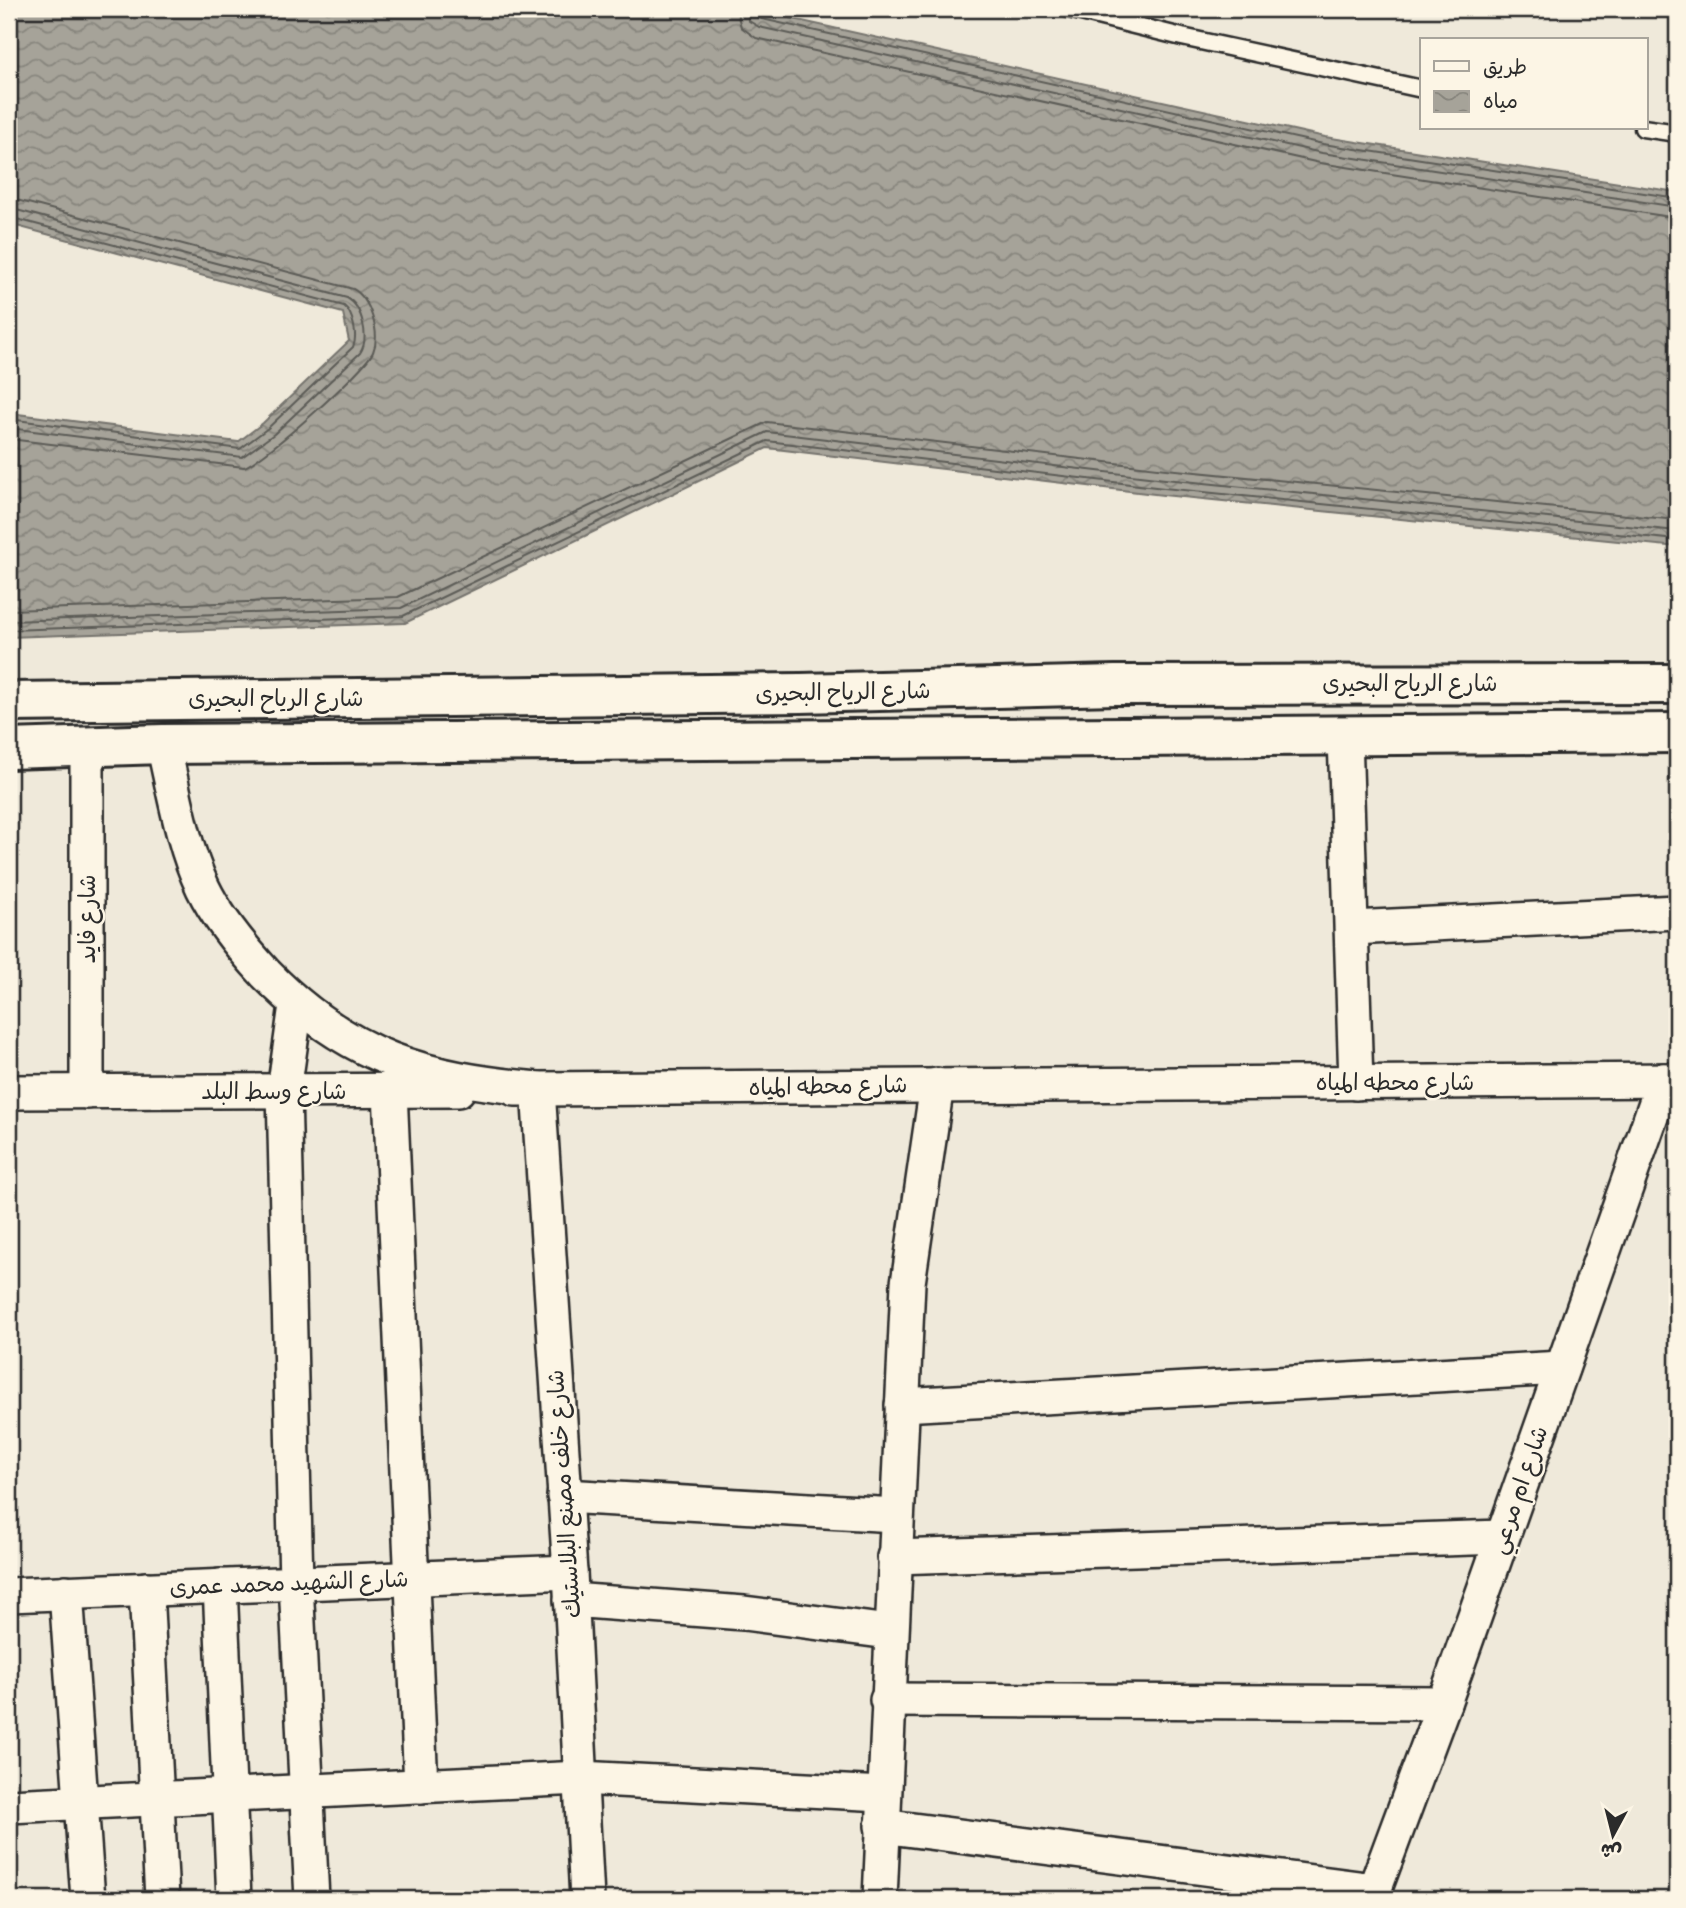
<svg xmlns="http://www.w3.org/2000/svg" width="1686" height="1908" viewBox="0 0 1686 1908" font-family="Pangolin,'Playpen Sans Arabic',sans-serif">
<defs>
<pattern id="water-waves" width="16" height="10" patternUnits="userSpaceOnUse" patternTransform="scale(1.75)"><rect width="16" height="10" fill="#a6a399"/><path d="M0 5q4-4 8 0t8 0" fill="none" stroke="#87857d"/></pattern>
</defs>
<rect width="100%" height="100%" fill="#efe9da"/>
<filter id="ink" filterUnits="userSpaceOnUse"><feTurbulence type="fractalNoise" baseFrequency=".0143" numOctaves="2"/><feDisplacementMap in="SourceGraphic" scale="14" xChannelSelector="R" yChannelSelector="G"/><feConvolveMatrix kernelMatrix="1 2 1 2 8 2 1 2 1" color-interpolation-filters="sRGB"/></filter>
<g filter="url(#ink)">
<path fill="url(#water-waves)" stroke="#75736d" stroke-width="2" d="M9,9h739l577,128 352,55v355l-514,-52 -396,-47 -362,175 -396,14v-224l229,29 25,-19 86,-82 -6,-28 -334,-89z"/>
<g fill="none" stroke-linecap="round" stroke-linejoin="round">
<g stroke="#5c5b57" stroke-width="2">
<path d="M736,9l5,18 15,11 564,125 357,55"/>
<path d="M746,9l3,12 10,6 563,126 355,54"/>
<path d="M755,9l1,7 6,3 561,125 354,54"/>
<path d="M9,198l344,91c17,9 28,44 20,63 -8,18 -110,109 -129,115l-235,-28"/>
<path d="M9,208l338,90c15,8 23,40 13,55l-86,81 -32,23 -233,-29"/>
<path d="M9,217l335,89c9,7 14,30 9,41l-85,81 -28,21 -231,-30"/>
<path d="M9,610l389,-13 369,-175 399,47 511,51"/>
<path d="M9,621l392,-13 366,-176 398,47 512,52"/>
<path d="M9,630l394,-14 364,-175 397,47 513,52"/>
</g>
<defs>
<g id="lane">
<path d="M1069,9l113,28 240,52"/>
<path d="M1643,128l34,5"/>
</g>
<g id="street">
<path d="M1345,735l11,348"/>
<path d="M163,744c11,47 19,100 40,144 15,31 40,61 63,86 82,84 159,105 272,115l1139,-9"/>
<path d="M87,747v345"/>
<path d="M1352,928l325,-16"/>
<path d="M296,1005l-12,86 12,492 16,316"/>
<path d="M515,1089h23l32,483 17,327"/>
<path d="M390,1091l31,695"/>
<path d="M9,1092l449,-2"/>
<path d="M902,1405l660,-37"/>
<path d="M564,1496l332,19"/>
<path d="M894,1557l608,-20"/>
<path d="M220,1586l14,313"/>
<path d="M146,1589l16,310"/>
<path d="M66,1592l22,307"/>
<path d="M9,1595l561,-23"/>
<path d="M571,1600l173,13 145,19"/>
<path d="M887,1700l557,3"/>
<path d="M9,1806l571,-28 303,16"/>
<path d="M882,1826l492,64"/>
<path d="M880,1899l28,-616 29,-198"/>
<path d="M1371,1899l73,-196 220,-623"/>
</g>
<g id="primary">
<path d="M9,702l792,-9 314,-8 562,-1"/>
<path d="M9,749l154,-5 1514,-11"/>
</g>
</defs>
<use href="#lane" stroke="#2b2b2b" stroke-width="21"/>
<use href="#street" stroke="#2b2b2b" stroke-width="38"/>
<use href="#primary" stroke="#2b2b2b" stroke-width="44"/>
<use href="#lane" stroke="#fcf5e5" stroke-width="16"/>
<use href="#street" stroke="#fcf5e5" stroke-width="33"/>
<use href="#primary" stroke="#fcf5e5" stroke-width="38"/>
</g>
</g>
<g text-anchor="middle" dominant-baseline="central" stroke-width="5" stroke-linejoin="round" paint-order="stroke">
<g font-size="23" fill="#2b2b2b" stroke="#fcf5e5">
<text x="1410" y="683">شارع الرياح البحيرى</text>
<text transform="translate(843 692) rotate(-1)">شارع الرياح البحيرى</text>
<text x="276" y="698">شارع الرياح البحيرى</text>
<text transform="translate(87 919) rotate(-90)">شارع فايد</text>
<text x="1395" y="1082">شارع محطه المياه</text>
<text transform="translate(828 1086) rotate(-1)">شارع محطه المياه</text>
<text x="274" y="1091">شارع وسط البلد</text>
<text transform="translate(1519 1490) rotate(-71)">شارع ام مرعي</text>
<text transform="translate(564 1494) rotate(-94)">شارع خلف مصنع البلاستيك</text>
<text transform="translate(289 1583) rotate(-2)">شارع الشهيد محمد عمرى</text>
</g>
</g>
<rect width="1686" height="1908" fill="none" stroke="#fcf5e5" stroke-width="35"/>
<rect x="18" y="18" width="1651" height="1873" fill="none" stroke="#2b2b2b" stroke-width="2.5" filter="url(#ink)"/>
<rect x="1420" y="38" width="228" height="91" fill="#fcf5e5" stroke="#a8a49b" stroke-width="2"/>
<rect x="1434" y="61" width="35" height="10" fill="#fcf5e5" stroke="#a8a49b" stroke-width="2"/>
<text x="1483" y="74" font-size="21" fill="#2b2b2b">طريق</text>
<rect x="1434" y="91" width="35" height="21" fill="url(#water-waves)" stroke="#a8a49b" stroke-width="2"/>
<text x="1483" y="108" font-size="21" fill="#2b2b2b">مياه</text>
<g transform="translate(1613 1835) rotate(187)" stroke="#fcf5e5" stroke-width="5" paint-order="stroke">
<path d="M0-5L12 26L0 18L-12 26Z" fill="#2b2b2b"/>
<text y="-10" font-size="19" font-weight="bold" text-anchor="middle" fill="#2b2b2b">ش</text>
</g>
</svg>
